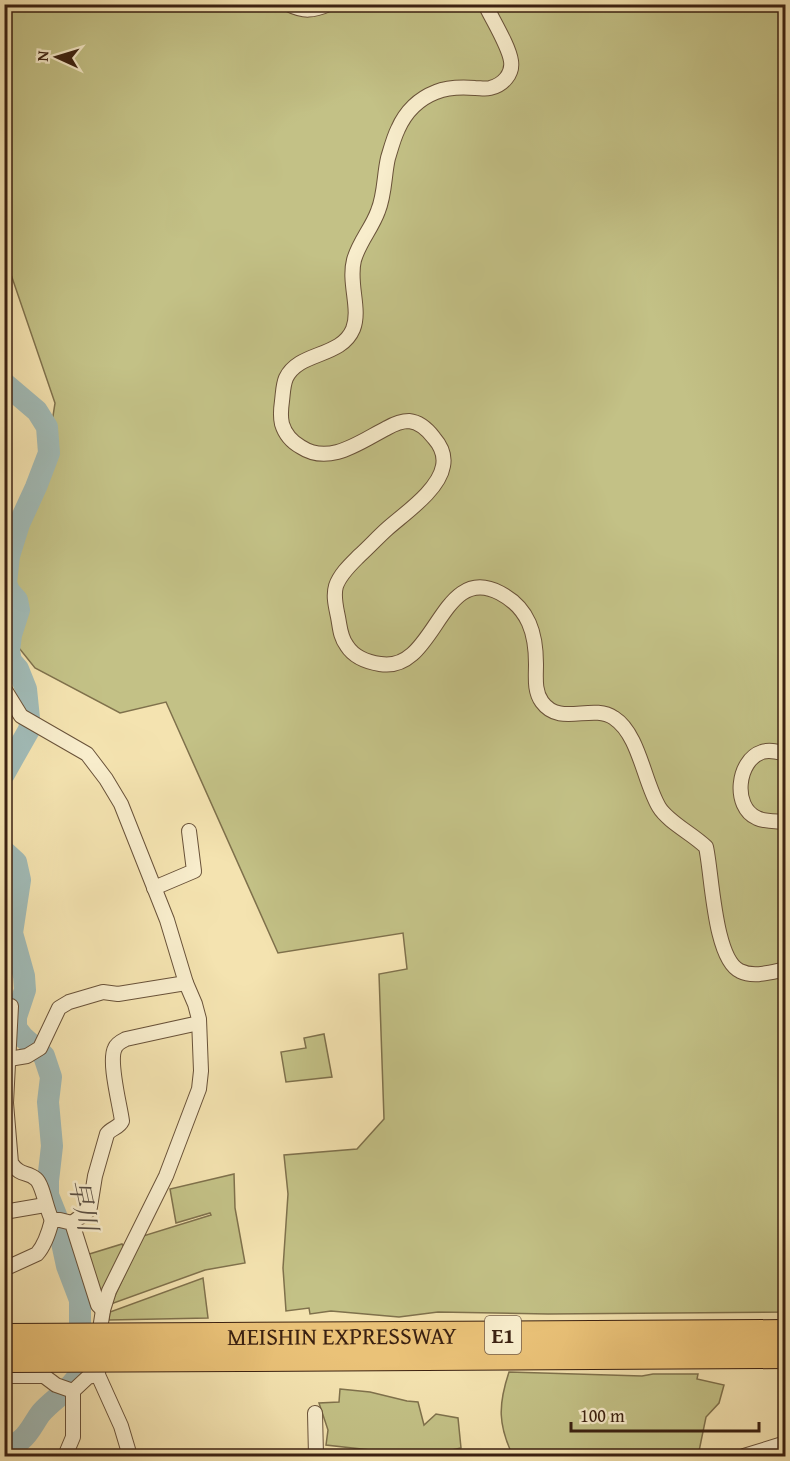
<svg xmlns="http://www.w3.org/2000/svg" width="790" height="1461" viewBox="0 0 790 1461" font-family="'Gentium Book Plus','Noto Serif JP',serif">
<rect width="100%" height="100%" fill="#f4e3b0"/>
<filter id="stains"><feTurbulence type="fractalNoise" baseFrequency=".00333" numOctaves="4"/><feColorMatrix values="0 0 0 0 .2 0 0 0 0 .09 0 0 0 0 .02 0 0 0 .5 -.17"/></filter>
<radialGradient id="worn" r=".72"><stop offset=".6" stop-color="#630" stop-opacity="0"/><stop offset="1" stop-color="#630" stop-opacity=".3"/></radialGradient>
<g fill="#c3c186" stroke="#7f714c" stroke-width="1.5">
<path d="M5,5h780v1307l-237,2 -110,-2 -39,5 -68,-6 -21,3 -1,-6 -23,3 -3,-43 5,-74 -4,-39 73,-6 27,-30 -5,-145 28,-5 -4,-36 -125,20 -112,-251 -46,11 -85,-45 -20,-25 -10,-47v-16l13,-56 25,-43 12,-78 -50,-146z"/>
<path d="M324,1034l8,43 -46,5 -5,-30 25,-4 -2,-10z"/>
<path d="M234,1174l1,34 10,55 -40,7 -94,34 32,-68 68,-21 -1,-2 -34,10 -6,-34z"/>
<path d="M122,1244l2,3 -21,42 -5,4 -12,-38z"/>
<path d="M203,1278l5,40 -99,2 1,-8z"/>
<path d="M509,1372l133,4 11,-2h45l-1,5 27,6 -5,18 -13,14 -8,39h-185c-15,-31 -15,-51 -4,-84z"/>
<path d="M340,1389l30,3 37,9 11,1 6,23 12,-11 22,4 3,30 -28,6 -36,-1 -71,-8 2,-15 -9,-27 20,-1z"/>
</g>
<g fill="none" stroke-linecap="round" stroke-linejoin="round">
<g stroke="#a1bbb7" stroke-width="22">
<path d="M4,383l33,28 10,16 2,26 -13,34 -17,37 -10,32 -3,27 3,8 8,9 2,10 -8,25 -2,16 2,10 7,8 8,20 4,39 -26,46"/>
<path d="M4,851l12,11 4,18 -8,53 12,43 1,14 -9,27v11l7,9 21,19 7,21 -3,25 4,44 -4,35v14l8,20 11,51 13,34v73c-9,17 -27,26 -39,40 -7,9 -11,20 -20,27 -5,4 -11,6 -17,8"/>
</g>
<defs>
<g id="minor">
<path d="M288,4c16,8 25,7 41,0"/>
<path d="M485,4c7,15 24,42 26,57 2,13 -8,24 -21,27 -5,1 -10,0 -15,0 -13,-1 -27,-1 -39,4 -18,7 -30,19 -38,37 -4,8 -7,19 -10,29 -4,17 -3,36 -10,53 -6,17 -19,31 -24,49 -6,23 7,49 -1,69 -12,29 -54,22 -67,49 -3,7 -3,15 -4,23 -1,7 -2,15 0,23 3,10 10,18 19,23 29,19 60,-6 86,-19 7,-4 14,-7 22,-7 10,1 19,9 25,17 7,8 11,18 9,28 -4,24 -38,47 -56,63 -9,8 -18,18 -28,27 -8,8 -19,18 -23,30 -3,10 0,21 2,31 2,10 2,20 9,29 7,11 20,16 33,18 56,10 60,-103 120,-71 29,15 36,41 36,71 0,13 -2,27 6,38 18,25 50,1 72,16 25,16 30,64 45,89 9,15 34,27 47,40 6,26 8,112 34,124 14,7 31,1 46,-2"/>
<path d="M5,690l16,26 66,38 19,25 15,25 46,116 19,63 9,21 4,15 2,52 -2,18 -33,87 -57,115 -6,19 -3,19 -2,46 23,51 9,30"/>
<path d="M786,754c-8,-2 -16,-5 -24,-2 -25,8 -30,55 -5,66 8,4 20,3 29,4"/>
<path d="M154,888l40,-17 -5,-40"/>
<path d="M11,1006l-5,97 5,60c10,14 16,8 25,16 7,6 10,30 16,41h8l12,3 26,82 5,5"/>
<path d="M9,1059l18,-3 13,-8 19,-40 10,-6 34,-10 15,2 68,-11"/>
<path d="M4,1212l41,-7"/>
<path d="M72,1223l16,-12 2,-4 5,-31 12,-42c4,-6 12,-6 15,-13 -2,-16 -14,-60 -7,-73 2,-5 7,-7 11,-9l73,-16"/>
<path d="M4,1269l33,-15c8,-9 12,-22 15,-34"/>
<path d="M4,1376h40l12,9 17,6"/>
<path d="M315,1413l1,43"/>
<path d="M65,1456l8,-19v-46l15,-14 10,-2"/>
<path d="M744,1456l42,-13"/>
</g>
<g id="motorway">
<path id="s1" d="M220,1336l566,-3"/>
<path d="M241,1358l545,-3"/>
</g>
</defs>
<use href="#minor" stroke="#695239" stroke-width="16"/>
<use href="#motorway" stroke="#3b2111" stroke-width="28"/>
<use href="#minor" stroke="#f8edcc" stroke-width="14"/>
<use href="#motorway" stroke="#eac278" stroke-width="26"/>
<defs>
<g id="motorway-bridge">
<path d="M4,1337l216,-1"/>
<path d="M4,1359l237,-1"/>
</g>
</defs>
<use href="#motorway-bridge" stroke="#3b2111" stroke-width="28" stroke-linecap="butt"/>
<use href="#motorway-bridge" stroke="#eac278" stroke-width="26"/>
</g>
<g text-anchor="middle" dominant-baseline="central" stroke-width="5" stroke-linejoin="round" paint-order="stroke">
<rect fill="#f8edcc" stroke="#745e49" stroke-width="1.5" x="485" y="1316" width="36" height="38" rx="4.5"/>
<g font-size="22" font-weight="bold" fill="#3b2111">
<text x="503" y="1335">E1</text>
</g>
<g font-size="24" fill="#3b2111" stroke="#f8edcc">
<text stroke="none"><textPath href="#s1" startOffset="122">MEISHIN EXPRESSWAY</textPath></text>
</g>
<g font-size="26" font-style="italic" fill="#5a4f43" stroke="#f8edcc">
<text transform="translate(84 1205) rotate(78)">早川</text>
</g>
</g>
<rect width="790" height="1461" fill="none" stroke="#f4e3b0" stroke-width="24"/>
<rect x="6" y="6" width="778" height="1449" fill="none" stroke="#3b2111" stroke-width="3"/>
<rect x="12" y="12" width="766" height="1437" fill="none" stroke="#3b2111" stroke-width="1.5"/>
<g transform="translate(57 57) rotate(274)" stroke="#f8edcc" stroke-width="4.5" paint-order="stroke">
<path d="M0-4.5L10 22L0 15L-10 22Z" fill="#3b2111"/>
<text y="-9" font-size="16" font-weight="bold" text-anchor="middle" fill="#3b2111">N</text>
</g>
<path d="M571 1422v9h188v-9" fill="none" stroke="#3b2111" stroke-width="3"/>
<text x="580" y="1422" font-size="18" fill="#3b2111" stroke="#f8edcc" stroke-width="4.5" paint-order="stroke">100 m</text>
<rect width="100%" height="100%" filter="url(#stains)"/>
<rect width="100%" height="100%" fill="url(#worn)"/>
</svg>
